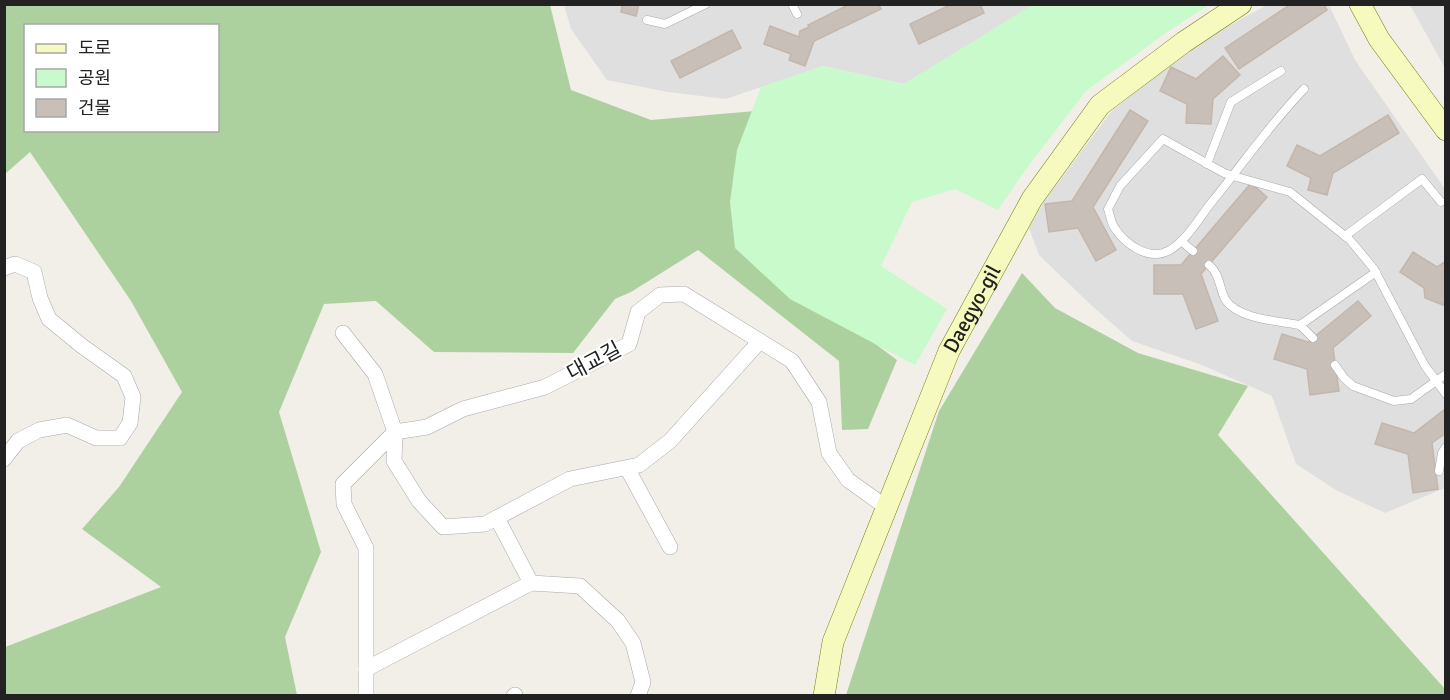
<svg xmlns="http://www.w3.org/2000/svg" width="1450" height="700" viewBox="0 0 1450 700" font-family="Signika,'Noto Sans KR',sans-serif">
<rect width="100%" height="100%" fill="#f2efe9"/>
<g fill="#e0dfdf">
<path d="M564,5h470l-130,79 -81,-18 -97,33 -58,-7 -61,-12 -36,-51z"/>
<path d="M1267,5h62l26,55 90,129v299l-60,25 -49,-23 -40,-26 -24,-68 -70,-31 -70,-24 -42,-37 -51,-49 -10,-27 14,-25 68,-91 81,-66z"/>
<path d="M1410,5h35v63z"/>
</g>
<g fill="#add19e" fill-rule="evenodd">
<path d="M5,5h545l21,85 80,30 126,-11 -4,159 124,92 -29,69 -26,1 -3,-69 -141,-111 -67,42 -16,7 -42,54 -139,-1 -58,-51 -52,3 -45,108 42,140 -36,85 12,58h-292v-48l156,-60 -79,-58 37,-42 63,-95 -51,-91 -101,-149 -25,22zM26,26h192v104h-192z"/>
<path d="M1022,273l33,35 83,45 110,33 -30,49 227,254v6h-599l93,-284z"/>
</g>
<path fill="#c8facc" d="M1034,4l175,1 -42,27 -81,59 -60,78 -28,41 -43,-21 -43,13 -31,64 66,43 -32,56 -125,-66 -55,-51 -5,-46 7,-52 24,-63 62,-21 81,18z"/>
<g fill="#c7bfb8" stroke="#c4b6ab" stroke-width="1.5">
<path d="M617,4h22l-3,12 -15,-4 1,-6z"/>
<path d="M850,4h28l3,5 -67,32 -9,25 -16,-6 2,-6 -27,-10 6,-18 29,11 1,-6 9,-4 -1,-2z"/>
<path d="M952,4h28l4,9 -65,31 -9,-20z"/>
<path d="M1291,4h33l3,6 -88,59 -14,-21z"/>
<path d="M732,30l9,18 -61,30 -9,-17z"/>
<path d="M1223,56l17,19 -27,24 -2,25 -25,-1 1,-19 -27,-13 11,-24 25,12z"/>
<path d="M1130,110l18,11 -55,86 23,43 -20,11 -18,-33 -29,4 -4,-28 27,-3z"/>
<path d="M1388,115l11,18 -66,40 -6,22 -19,-5 3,-12 -24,-12 10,-21 23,11z"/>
<path d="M1251,183l16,14 -66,77 17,47 -22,8 -13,-35h-29v-29h27z"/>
<path d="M1413,252l24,15 9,-6v37l-3,7 -18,-7 -1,-10 -24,-16z"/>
<path d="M1358,301l13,15 -38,32 6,43 -29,4 -3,-26 -33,-10 8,-25 26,8z"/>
<path d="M1444,410l2,23 -14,10 6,46 -25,4 -5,-39 -33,-10 7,-21 32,10z"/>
</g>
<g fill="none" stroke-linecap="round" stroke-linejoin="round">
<defs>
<g id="lane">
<path d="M792,4l5,10"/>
<path d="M647,20l18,4 41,-20"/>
<path d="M1304,89c-34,35 -62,76 -93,114 -12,15 -25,39 -43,48 -20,10 -43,-7 -54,-24 -3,-5 -4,-12 -6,-18l12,-23 43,-47 61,34 9,3 57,16 60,48 24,29 51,97 21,28"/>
<path d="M1207,164l24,-62 50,-31"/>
<path d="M1345,236l77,-57 19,23"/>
<path d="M1181,241l12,10"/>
<path d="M1209,265c11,9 10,22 16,34 12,20 53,22 75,26l76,-53"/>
<path d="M1300,325l13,13"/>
<path d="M1335,365l9,13 9,8 41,15 17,-2 35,-25"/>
<path d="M1439,471l3,-18 4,-6"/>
</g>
<g id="street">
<path d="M4,268l11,-4 19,8 6,26 9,21 33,27 42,30 9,21 -3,26 -10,15h-24l-29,-13 -28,5 -21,11 -14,18"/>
<path d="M343,333l32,41 20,58 -1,29 25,40 24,26 42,-3 85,-45 69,-14 31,-24 90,-100"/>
<path d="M627,468l43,79"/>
<path d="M497,518l34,65"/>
<path d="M366,669l165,-86 49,3 38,35 15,22 10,39 -5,14"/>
<path d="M366,696v-148l-22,-44 -1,-20 52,-52 32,-5 36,-18 82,-22 84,-43 9,-32 22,-17 24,-1 108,67 27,41 10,51 19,27 38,27"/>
<path d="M514,696l1,-1"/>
</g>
<g id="secondary">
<path d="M1360,4l19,35 67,91"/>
<path id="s1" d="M824,696l9,-54 116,-291 83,-152 68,-94 84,-63 57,-38"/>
</g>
</defs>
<use href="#lane" stroke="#a9a9a9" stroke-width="9"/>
<use href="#street" stroke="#a9a9a9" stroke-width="16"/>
<use href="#secondary" stroke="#707d05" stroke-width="22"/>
<use href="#lane" stroke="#fff" stroke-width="8"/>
<use href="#street" stroke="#fff" stroke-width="15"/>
<use href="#secondary" stroke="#f7fabf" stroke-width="21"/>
</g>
<g text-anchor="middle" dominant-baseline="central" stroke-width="4.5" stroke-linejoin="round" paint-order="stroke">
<g font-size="21" fill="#222" stroke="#fff">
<text stroke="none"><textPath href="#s1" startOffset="416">Daegyo-gil</textPath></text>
<text transform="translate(594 361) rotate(-28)">대교길</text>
</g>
</g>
<rect width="1450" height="700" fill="none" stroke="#222222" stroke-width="12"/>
<rect x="24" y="24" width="195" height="108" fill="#ffffff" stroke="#a7a7a7" stroke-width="1.5"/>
<rect x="36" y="44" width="30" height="9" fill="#f7fabf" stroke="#a7a7a7" stroke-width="1.5"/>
<text x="78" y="54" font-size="18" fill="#222222">도로</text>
<rect x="36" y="69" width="30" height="18" fill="#c8facc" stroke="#a7a7a7" stroke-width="1.5"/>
<text x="78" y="84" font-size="18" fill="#222222">공원</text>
<rect x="36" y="99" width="30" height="18" fill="#c7bfb8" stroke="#a7a7a7" stroke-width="1.5"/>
<text x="78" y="114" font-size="18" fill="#222222">건물</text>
</svg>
